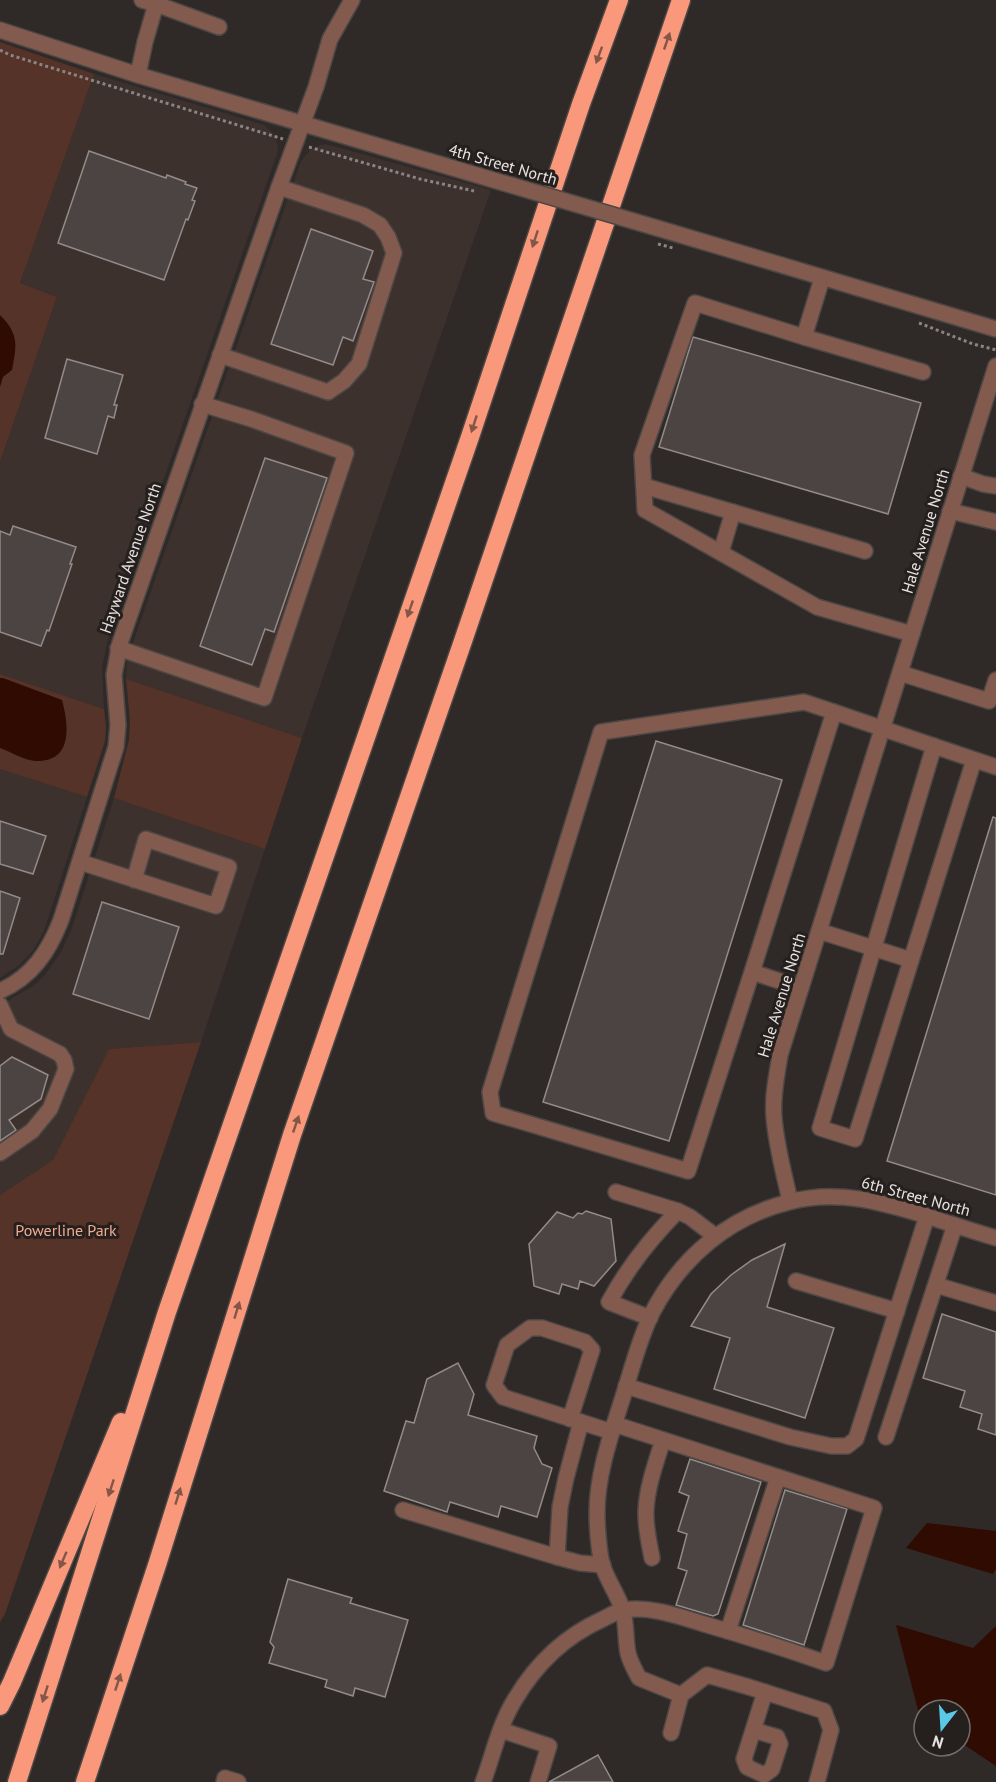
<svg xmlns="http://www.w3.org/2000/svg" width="996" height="1782" viewBox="0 0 996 1782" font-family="'PT Sans',sans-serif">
<rect width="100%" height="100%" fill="#2f2927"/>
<g fill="#3d312e">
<path d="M94,74l170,51 10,9 4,12 -1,8 -169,485 -6,28 2,42 -104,-35v-212l57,-165 -37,-14z"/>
<path d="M326,144l165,46 -189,548 -176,-59 1,-16 7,-23 167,-479 9,-11 10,-5z"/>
<path d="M0,769l87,28 -43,134 -10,18 -8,9 -7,7 -19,13z"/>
<path d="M114,798l151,51 -64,193 -92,7 -56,111 -53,35v-190l33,-19 12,-11 16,-23 11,-24z"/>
</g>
<g fill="#563328">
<path d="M0,42l94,32 -74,209 37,14 -57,165z"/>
<path d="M0,674l104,35 2,18 -1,14 -18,56 -87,-28z"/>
<path d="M126,679l176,59 -37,111 -151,-51 15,-58 1,-19z"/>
<path d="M201,1042l-196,572 -5,8v-427l53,-35 56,-111z"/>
</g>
<g fill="#300b01">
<path d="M0,315c19,19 17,30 12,55l-9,7 -3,10z"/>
<path d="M0,678h3l59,22c7,26 11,62 -26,61 -10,0 -27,-10 -36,-13z"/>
<path d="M927,1523l69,8v38l-3,5 -87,-26z"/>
<path d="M896,1625l77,23 23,-22v140l-36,-24v-32h-36v5l-6,-5z"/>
</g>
<g fill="#4b4442" stroke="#928b88" stroke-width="1.5">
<path d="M89,151l77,27 1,-3 19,7 -1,2 12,4 -5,12 3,1 -7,19 -2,-1 -22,61 -106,-37z"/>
<path d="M311,229l62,22 -10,28 11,3 -21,59 -10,-4 -10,28 -62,-21z"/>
<path d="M693,337l228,66 -33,111 -229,-67z"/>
<path d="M67,359l56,16 -9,30h3l-3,13 -6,-2 -11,38 -52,-16z"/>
<path d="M265,458l62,20 -53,154 -9,-3 -13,36 -52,-19z"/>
<path d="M13,526l63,21 -6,17h2l-23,67 -2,-1 -6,16 -41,-14v-101l10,4z"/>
<path d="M656,741l126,39 -113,361 -126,-39z"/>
<path d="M993,817l3,1v377l-109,-34z"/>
<path d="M0,821l46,15 -13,38 -33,-10z"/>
<path d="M0,891l20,7 -17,56h-3z"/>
<path d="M102,902l77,25 -30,92 -76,-25z"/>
<path d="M12,1057l36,18 -7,24 -32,21 7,10 -16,11v-75z"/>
<path d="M586,1211l25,8 5,42 -22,25 -14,-5 -2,8 -16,-5 -3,10 -25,-8 -5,-42 28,-32 16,6 5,-5 4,1z"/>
<path d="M785,1244l-18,63 67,21 -29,90 -91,-29 16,-51 -39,-12 20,-32 20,-19 21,-15z"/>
<path d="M942,1314l54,18v103l-18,-6 4,-15 -22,-7 5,-16 -42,-13z"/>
<path d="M458,1363l16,31 -6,21 69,21 -3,12 8,16 10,4 -15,49 -36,-11 -3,11 -48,-15 -3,10 -63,-21 22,-70 8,2 13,-44z"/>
<path d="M690,1459l71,23 -43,132 -5,2 -37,-11 11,-34 -9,-3 9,-34 -9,-3 11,-35 -10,-4z"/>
<path d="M785,1490l62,19 -43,136 -61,-20z"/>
<path d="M288,1579l64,19 -2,5 58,17 -23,77 -30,-9 -2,8 -28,-9 2,-7 -58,-17 5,-16 -4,-5z"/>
<path d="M598,1755l15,27h-64z"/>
</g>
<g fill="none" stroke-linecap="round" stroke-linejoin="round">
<defs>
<g id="minor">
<path d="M156,4l63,23"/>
<path d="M0,30l138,45 376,111"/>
<path d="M138,75l7,-33 11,-38 -14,-4"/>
<path d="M657,228l339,101"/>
<path d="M820,285l-16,52 -109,-34 -53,152 3,55 172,97 95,27"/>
<path d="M804,337l119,35"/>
<path d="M220,355l108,37 16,-11 15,-17 35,-111 -6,-16 -8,-12 -17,-10 -84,-28"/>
<path d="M961,476l22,8 13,2"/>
<path d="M644,486l221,65"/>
<path d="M950,511l46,11"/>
<path d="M721,552l12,-40"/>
<path d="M118,648l146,50 82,-245 -95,-34 -49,-15"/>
<path d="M900,673l89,28 7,-21"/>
<path d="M834,712l100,34"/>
<path d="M974,760l-119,379 -35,-11 114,-382 62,21"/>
<path d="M80,862l136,44 13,-39 -83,-28 -12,41"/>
<path d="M819,931l92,29"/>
<path d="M752,972l82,-260 -30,-10 -203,30 -111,360 3,21 195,58 64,-199 49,16"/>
<path d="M0,991c32,-14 49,-40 61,-71l55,-173 2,-22 -4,-50 6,-32 159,-456 37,-100 14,-48 22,-39"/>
<path d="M0,1005l11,24 49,25 4,6 2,9 -16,40 -18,22 -32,22"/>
<path d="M616,1192l62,19 12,6 25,19"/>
<path d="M790,1201c-6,-28 -14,-56 -16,-84 -2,-21 3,-42 6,-62l216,-689"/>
<path d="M796,1281l101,30"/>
<path d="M936,1285l60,18"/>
<path d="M650,1318l-41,-16c19,-35 41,-63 69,-91"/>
<path d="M626,1386l164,51 41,9h16l9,-7 71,-223"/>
<path d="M570,1419l22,-69 -7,-8 -43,-14h-12l-23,17 -13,40 9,12 109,35"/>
<path d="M886,1437l69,-212"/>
<path d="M403,1510l154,47 23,6 23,2"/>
<path d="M557,1557l3,-50 6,-29 15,-56"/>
<path d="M652,1558c-3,-16 -7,-32 -6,-48 1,-23 10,-48 17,-70"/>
<path d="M728,1631l50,-154"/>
<path d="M681,1695l-42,-17c-4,-8 -9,-16 -11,-25 -3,-14 -1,-31 -6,-45 -5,-14 -14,-27 -19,-41 -4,-12 -6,-41 -6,-54 0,-38 13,-75 24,-110 10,-30 17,-62 31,-90 29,-56 77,-96 137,-111 48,-13 92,0 138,14 23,8 46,15 69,22"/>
<path d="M501,1730l48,16 -11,36"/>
<path d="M753,1730l24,7 3,7 -8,25 -8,6 -17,-8 -3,-8 21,-67"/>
<path d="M671,1733l10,-38 26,-20 42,12 75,24 7,19 -14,52"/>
<path d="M224,1782l1,-4 13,4"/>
<path d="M483,1782c10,-27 16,-56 31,-81 21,-36 51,-65 89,-82 6,-3 14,-8 21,-9 27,-4 54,6 80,14 41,12 82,25 122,39l48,-155 -260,-84"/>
</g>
<g id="highway">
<path d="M0,1706l12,-24 109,-260"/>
<path d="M17,1782l150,-470 303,-875 111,-333 38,-104"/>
<path d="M85,1782l72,-217 135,-430 171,-494 218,-641"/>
</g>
</defs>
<use href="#minor" stroke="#4c4745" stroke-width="18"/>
<use href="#highway" stroke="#4c4745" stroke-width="21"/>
<g stroke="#8a8584" stroke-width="3" stroke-dasharray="3 3" stroke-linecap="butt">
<path d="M0,50l10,5 273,84"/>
<path d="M309,147l111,32 54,12"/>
<path d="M919,323l54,21 23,6"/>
</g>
<use href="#minor" stroke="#825a4e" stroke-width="15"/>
<use href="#highway" stroke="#f9987a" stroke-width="18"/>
<defs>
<path id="minor-bridge" d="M514,186l143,42"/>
</defs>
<use href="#minor-bridge" stroke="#4c4745" stroke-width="18" stroke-linecap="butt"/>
<path stroke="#8a8584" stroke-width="3" stroke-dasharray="3 3" stroke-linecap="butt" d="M658,244l15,4"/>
<use href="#minor-bridge" stroke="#825a4e" stroke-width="15"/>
</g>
<defs><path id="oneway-solid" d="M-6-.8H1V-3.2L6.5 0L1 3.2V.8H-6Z" transform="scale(1.5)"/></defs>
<g fill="#845647">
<use href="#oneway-solid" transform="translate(667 41) rotate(-71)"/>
<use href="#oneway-solid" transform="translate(599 55) rotate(110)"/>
<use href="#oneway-solid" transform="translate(535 239) rotate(108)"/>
<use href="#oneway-solid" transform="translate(474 424) rotate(108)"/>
<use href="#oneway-solid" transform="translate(410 609) rotate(109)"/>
<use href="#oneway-solid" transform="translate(296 1124) rotate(-71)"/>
<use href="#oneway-solid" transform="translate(237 1310) rotate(-73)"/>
<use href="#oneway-solid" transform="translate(111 1488) rotate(108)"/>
<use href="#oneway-solid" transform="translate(178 1496) rotate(-73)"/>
<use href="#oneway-solid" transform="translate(63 1560) rotate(113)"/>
<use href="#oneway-solid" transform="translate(118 1682) rotate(-72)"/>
<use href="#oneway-solid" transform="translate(45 1694) rotate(108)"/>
</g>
<g text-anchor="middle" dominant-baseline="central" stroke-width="6" stroke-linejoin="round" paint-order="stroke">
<g font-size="16" fill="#e7e3e2" stroke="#25201e">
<text transform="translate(503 164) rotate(16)">4th Street North</text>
<text transform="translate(925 531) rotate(-73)">Hale Avenue North</text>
<text transform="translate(130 558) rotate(-71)">Hayward Avenue North</text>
<text transform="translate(781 995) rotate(-73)">Hale Avenue North</text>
<text transform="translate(916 1196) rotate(15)">6th Street North</text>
</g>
<g font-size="16" fill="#f4a992" stroke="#25201e">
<text x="66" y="1230">Powerline Park</text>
</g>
</g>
<g transform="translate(942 1728) rotate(197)"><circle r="28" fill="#25201e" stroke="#736e6c" stroke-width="1.5"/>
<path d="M0-4.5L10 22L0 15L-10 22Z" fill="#5ac8e6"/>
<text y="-9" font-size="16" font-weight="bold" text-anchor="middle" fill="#e7e3e2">N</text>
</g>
</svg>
